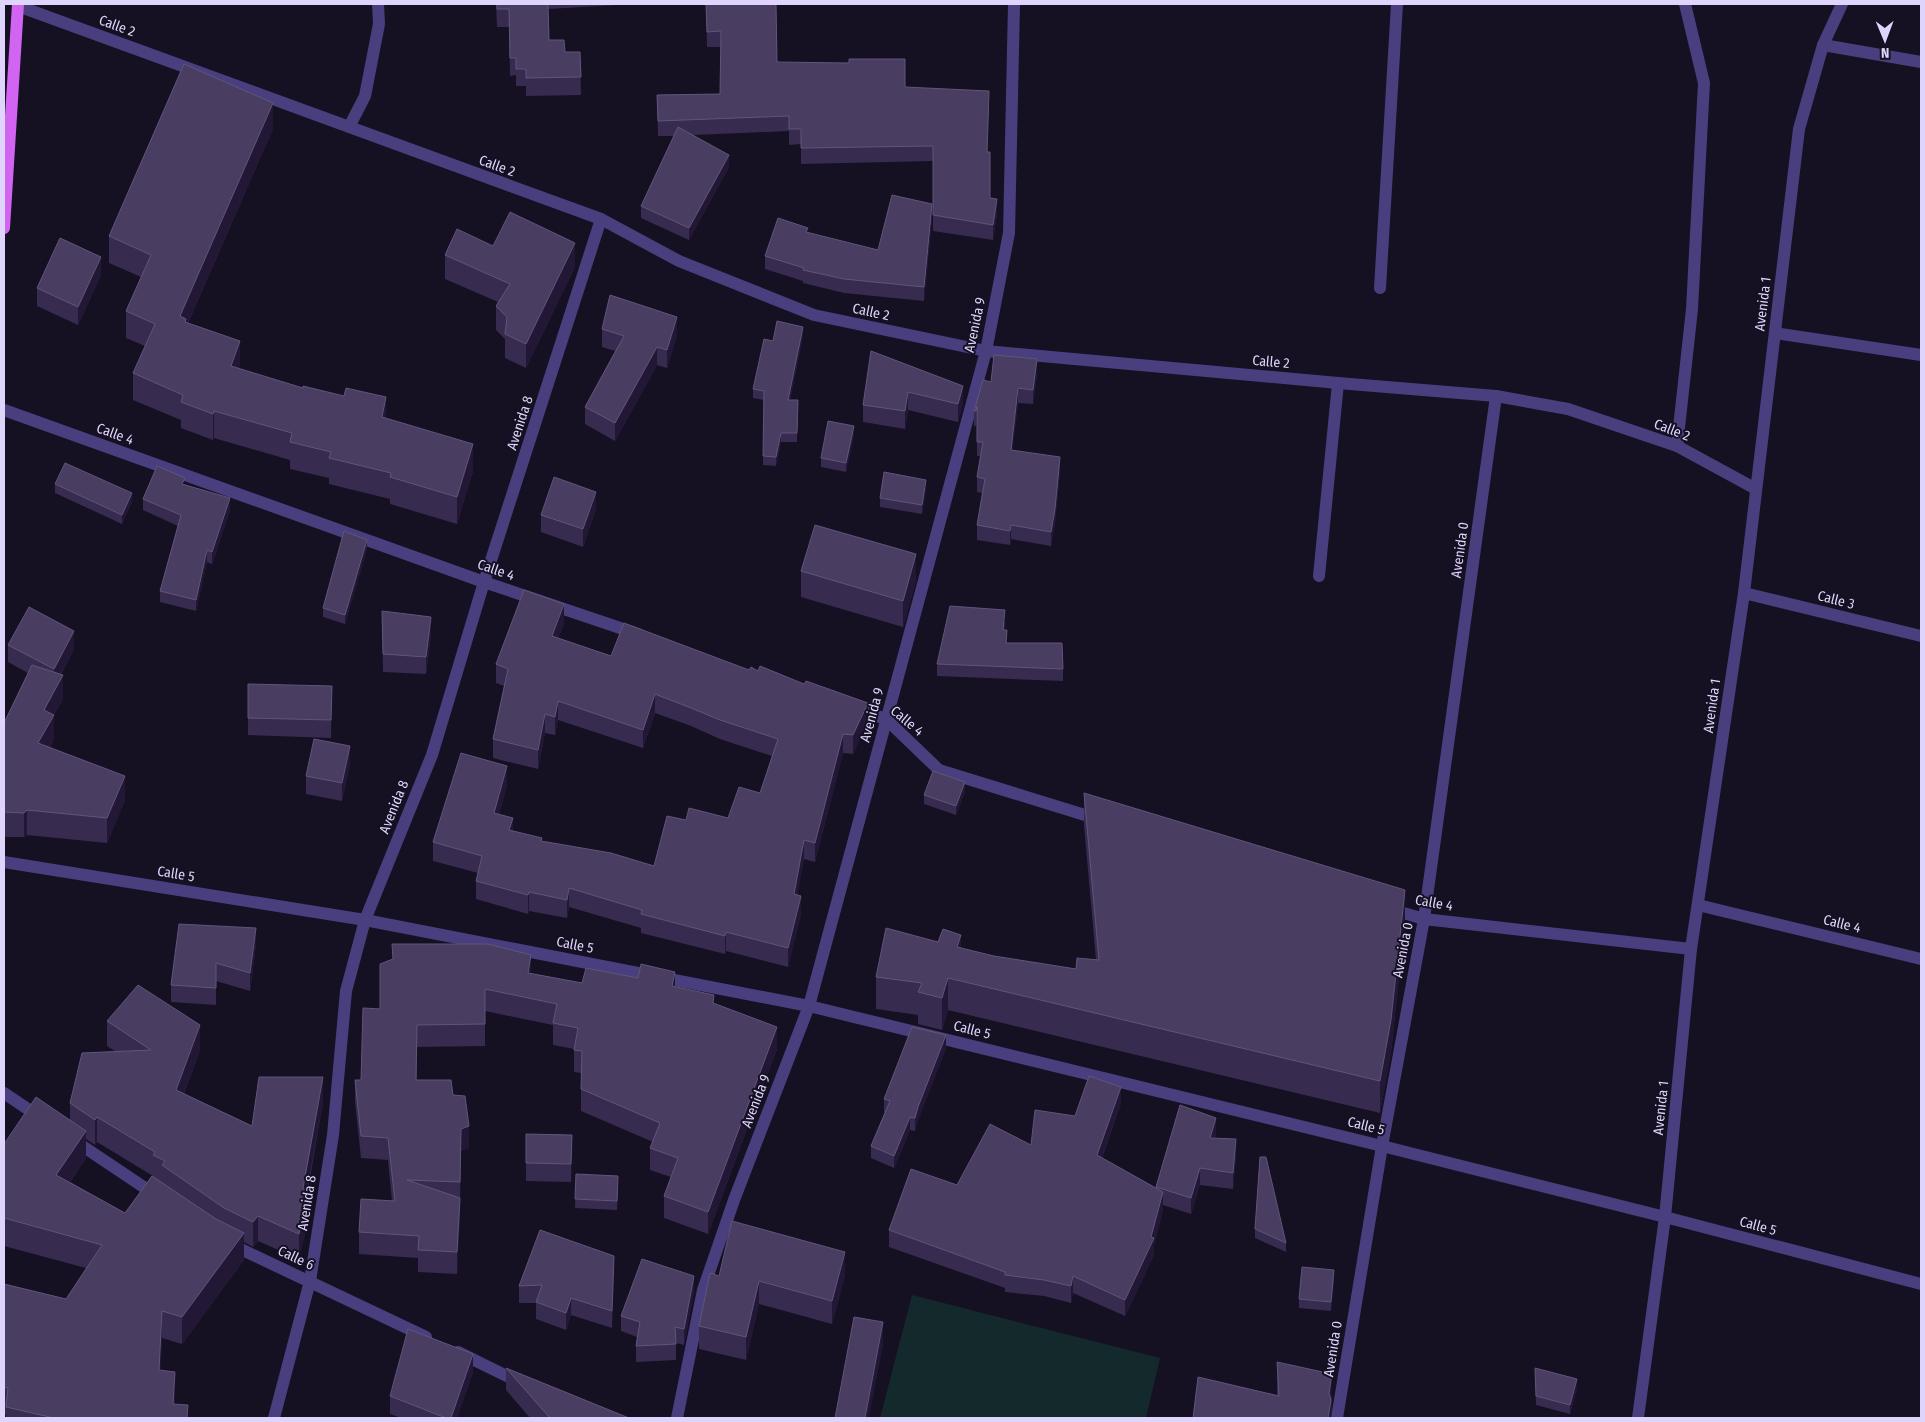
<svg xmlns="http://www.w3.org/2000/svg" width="1925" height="1422" viewBox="0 0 1925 1422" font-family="'Fira Sans Condensed',sans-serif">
<rect width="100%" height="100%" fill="#161023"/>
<path fill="#13292c" d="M912,1295l248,63 -14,60h-266z"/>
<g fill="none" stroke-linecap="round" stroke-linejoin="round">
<g stroke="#4a3f7e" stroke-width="12">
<path d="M18,6l583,213 78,42 135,54 172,36 352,32 158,13 72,13 109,37 79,43"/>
<path d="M1823,45l98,17"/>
<path d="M349,127l16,-31 14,-72 -1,-20"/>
<path d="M1380,288l17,-284"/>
<path d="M1775,333l146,22"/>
<path d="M4,410l480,172 154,52"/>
<path d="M1677,446l15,-137 12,-226 -19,-79"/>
<path d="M1319,576l19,-193"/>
<path d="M1744,593l177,43"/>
<path d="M853,708l33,11 53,51 162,50"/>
<path d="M4,862l361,58 444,86 573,140 283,71 256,67"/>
<path d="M1698,905l223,54"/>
<path d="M1390,909l34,10 267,30"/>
<path d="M4,1093l37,25"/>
<path d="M72,1139l85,57"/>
<path d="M230,1244l196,93"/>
<path d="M458,1352l63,31"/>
<path d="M274,1418l36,-137 23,-146 13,-144 19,-71 67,-165 52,-173 117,-363"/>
<path d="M677,1418l26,-128 31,-90 75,-194 177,-655 23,-118 5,-229"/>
<path d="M1337,1418l45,-272 42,-227 72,-523"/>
<path d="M1638,1418l27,-201 26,-268 53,-356 55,-464 24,-84 19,-41"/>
</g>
<path stroke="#d165f2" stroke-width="12" d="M4,228l14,-224"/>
</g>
<g fill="#372b4f" fill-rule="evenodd">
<path d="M496,4h138l-86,5 1,31 16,12h15l1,43 -55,1v-10h-10v-11l-6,1 -1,-49h-12z"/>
<path d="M706,4h70l1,58 128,25 84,19 -2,46 3,46 7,16 -4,26 -60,-9v-70l-132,3v-20l-12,1v-14l-96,4 36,32 -40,73 -48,-22v-12l33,-70h-16l-1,-41 63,-1 1,-47h-14z"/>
<path d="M273,129l-85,194 51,46 147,49 87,53 -16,53 -67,-20v-5l-61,-15v-6l-39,-9v-9l-76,-22 -1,2 -32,-12v-8l-48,-20v-27l12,-27 -19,-8v-27l15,-34 -32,-14v-27z"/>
<path d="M932,218l-8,83 -80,-8 -41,-10v-2l-38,-12v-13l43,-23 70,17z"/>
<path d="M493,246l82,21 -49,101 -21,-10v-19l-9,-9v-24l2,-4 -53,-23v-24z"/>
<path d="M101,275l-23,50 -41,-19v-18z"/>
<path d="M602,329l75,6 -10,33 -10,-3 -42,76 -30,-17v-17l30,-56 -13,-4z"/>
<path d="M803,336l-13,64h8l-1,42h-16l-5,24 -13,-1 1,-65 -11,-2v-9l20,-48z"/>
<path d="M871,351l92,52 -5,19 -50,-12 -3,19 -42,-7v-17z"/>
<path d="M1037,374l-4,30 -15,-1 -6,48 48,20 -5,52 -4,23 -40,-7 -1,6 -33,-5v-15l5,-32 -5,-1v-15l3,-21h-3v-35l-1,5h-2v-15l17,-29z"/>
<path d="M854,435l-8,37 -25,-5v-9z"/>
<path d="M55,484l77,18 -10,22 -67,-31z"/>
<path d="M185,485l45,25 -18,54 -5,-2 -11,49 -36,-9v-11l18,-65 -35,-16v-11z"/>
<path d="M926,489l-4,25 -42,-7v-9z"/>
<path d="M596,509l-13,38 -42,-15v-17z"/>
<path d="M367,549l-22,75 -22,-7v-9z"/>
<path d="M801,571l115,10 -13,46 -102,-30z"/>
<path d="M382,611l49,24 -5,39 -43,-2z"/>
<path d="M1005,622l-1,8 3,13 56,26v12l-126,-5v-12z"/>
<path d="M564,623l-6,15 53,18 147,15 110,50 -15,33 -10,-1 -28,109 -11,-3 -7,36 4,19 -13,53 -62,-16 -1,3 -84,-21v-5l-72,-21 -2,11 -38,-7 -1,3 -52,-15v-18l2,-8 -45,-12v-19l74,-57 -8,29 14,17 29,10 112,25 32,-46 42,-2 32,-25 12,-37 -52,-17 -29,-13 -36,-13 -12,35 -85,-28 -3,15 -10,-2 -7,36 -45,-11v-19l11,-53 -8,-3v-19z"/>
<path d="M8,645l66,4 -13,25 2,25 -9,16v24l-4,8 75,53 -18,43 -80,-8 -3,2h-20v-114l24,-50 -20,-11z"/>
<path d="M248,684l84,2 -1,52 -83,-3z"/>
<path d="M350,764l-8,37 -36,-7v-18z"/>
<path d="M965,791l-9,24 -32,-11v-9z"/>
<path d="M1084,793l321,129 -14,130 -11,61 -432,-103 -6,20 -24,-6v-9l-42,-6v-32l85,-29 33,8 82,13 20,-9 -12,-135z"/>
<path d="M256,945l-6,46 -34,-10v24l-45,-3v-17z"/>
<path d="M531,973l51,10 93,4 39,16 63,46 -69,185 -44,-16v-22l7,-19 -21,-7v-22l3,-6 -72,-31v-38l-7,-1v-23l-21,-4v-20l-68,-14v35l-68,1v33l36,15 16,53 -8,3 -1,53 -3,70 -39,-2v-14l-59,-4v-22l33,-31 -4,-41 -27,-2 -6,-56v-22h6l19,-71z"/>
<path d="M107,1021l93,29 -16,44 68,32 71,-24 -15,88 1,25 -10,44 -41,-18 -5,6 -9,-5v18l-62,84 -20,-6 -2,32 15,29v5l13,14h-182v-3h-2v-131l62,15 20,-31 -82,-22v-102l66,-23v-18l45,-52 -8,-5zM86,1139l9,6 2,-3 56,34 -28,37 -55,-31 16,-24z"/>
<path d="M946,1048l-28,72 -3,11 -5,-1 -16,38 -23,-10v-12l14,-34h-1v-13z"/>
<path d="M1121,1103l-19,55 54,30v-1l60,-53 -1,4 21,18 -3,33 -33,-4 -9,29 -28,-9v4l-9,36v10l-29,61 -52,-23 -2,10 -27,-7 -39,-4v-4l-116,-41v-17l68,-45 74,-40 44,-29z"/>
<path d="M526,1134l46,1 -1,47 -45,-1z"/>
<path d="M576,1174l42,11 -1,25 -42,-2z"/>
<path d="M1255,1229l31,14v9l-31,-14z"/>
<path d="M614,1273l-2,55 -41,-13 -5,15 -30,-11v-16h-17v-17z"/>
<path d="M845,1275l-13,49 -73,-20 -13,56 -47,-11v-23l20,-50z"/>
<path d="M1334,1279l-3,32 -32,-3v-9z"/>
<path d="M694,1291l-10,54 -8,-2v17l-40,2v-16l1,-9 -16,-6v-15z"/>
<path d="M1277,1362l55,35 -1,21 -54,-23z"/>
<path d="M506,1368l123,50h-99l-24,-28z"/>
<path d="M1535,1368l42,20 -7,26 -34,-9z"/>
<path d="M473,1372l-16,46h-56l-11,-4v-18z"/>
</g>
<g fill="#221836">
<path d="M989,91v15l-2,61v-15z"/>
<path d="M273,103v26l-87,198 -6,-11z"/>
<path d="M729,155v12l-40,73v-12z"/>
<path d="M997,199v15l-4,26v-15z"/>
<path d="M932,204v14l-8,83v-14z"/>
<path d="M575,243v24l-49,101v-24z"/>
<path d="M101,257v18l-23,50v-18z"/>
<path d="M677,317v18l-10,33v-18z"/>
<path d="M803,327v9l-15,73v-9z"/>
<path d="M240,341v27l-9,25v-27z"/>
<path d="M657,347v18l-42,76v-18z"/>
<path d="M1037,359v15l-4,30v-14z"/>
<path d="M963,386v17l-5,19v-18z"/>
<path d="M1018,388v15l-7,62v-15z"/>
<path d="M908,392v18l-3,19v-18z"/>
<path d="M386,397v27l-4,-7z"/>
<path d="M977,406v14l-1,6v-15z"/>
<path d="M214,411v27l-1,2v-26z"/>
<path d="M854,426v9l-8,37v-9z"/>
<path d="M781,433v9l-5,24v-9z"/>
<path d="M473,444v27l-16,53v-27z"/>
<path d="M1060,457v14l-5,52 -4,23v-14z"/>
<path d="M926,480v9l-4,25v-9z"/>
<path d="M596,492v17l-13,38v-18z"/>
<path d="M132,493v9l-10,22v-9z"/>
<path d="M230,498v12l-18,54v-12z"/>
<path d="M1011,525v14l-1,6v-14z"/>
<path d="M367,540v9l-22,75v-9z"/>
<path d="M207,550v12l-11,49v-11z"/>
<path d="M916,554v27l-13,46v-26z"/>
<path d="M564,604v19l-12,32v-19z"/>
<path d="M431,617v18l-5,39v-17z"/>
<path d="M74,631v18l-20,37v-17z"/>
<path d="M63,675v24l-9,16v24l-16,28v-24l6,-33z"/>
<path d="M655,694v19l-12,35v-18z"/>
<path d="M558,701v19l-3,15v-18z"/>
<path d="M868,703v18l-15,33v-19z"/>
<path d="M545,714v19l-7,36v-19z"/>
<path d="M843,734v19l-28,109v-19z"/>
<path d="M350,746v18l-8,37v-18z"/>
<path d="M507,766v19l-13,47v-19z"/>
<path d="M125,776v24l-18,43v-25z"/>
<path d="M965,782v9l-9,24v-9z"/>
<path d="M27,810v25l-3,2v-24z"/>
<path d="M513,818v18l-4,-6z"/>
<path d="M804,840v19l-10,53v-18z"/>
<path d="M569,888v19l-2,11v-18z"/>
<path d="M1405,890v32l-14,130 -11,61v-32z"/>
<path d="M529,892v19l-1,3v-19z"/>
<path d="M801,896v18l-13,53v-19z"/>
<path d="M256,928v17l-6,46v-18z"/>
<path d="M726,932v19l-1,3v-18z"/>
<path d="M961,935v32l-4,-20z"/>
<path d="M531,955v22l-3,-4z"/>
<path d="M675,972v22l-3,-8z"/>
<path d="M948,978v32l-6,20v-32z"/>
<path d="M200,1025v25l-24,65v-25z"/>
<path d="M417,1025v22l-1,55v-22z"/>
<path d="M777,1027v22l-69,185v-22z"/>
<path d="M946,1035v13l-28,72 -3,11v-13l3,-11z"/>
<path d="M323,1077v25l-20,110 6,-22v25l-10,44v-25l4,-46z"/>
<path d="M1121,1087v16l-24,68v-16z"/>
<path d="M97,1117v25l-2,3v-25z"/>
<path d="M910,1117v13l-16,38v-12z"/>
<path d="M1216,1118v16l-6,20v-16z"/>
<path d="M469,1126v22l-8,3 -1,53 1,-75z"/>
<path d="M86,1131v27l-30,44v-27z"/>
<path d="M1236,1139v17l-3,33v-16z"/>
<path d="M1200,1168v17l-9,29v-16z"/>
<path d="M1163,1192v17l-9,36v10l-29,61v-16l26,-63z"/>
<path d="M460,1198v22l-3,54v-22z"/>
<path d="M258,1216v25l-5,6v-25z"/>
<path d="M244,1233v27l-62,84v-27z"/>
<path d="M845,1252v23l-13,49v-23z"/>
<path d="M614,1256v17l-2,55v-17z"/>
<path d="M1334,1270v9l-3,32v-9z"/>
<path d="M694,1276v15l-10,54v-16z"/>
<path d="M1073,1276v17l-2,10v-17z"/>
<path d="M759,1281v23l-13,56v-23z"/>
<path d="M571,1298v17l-5,15v-17z"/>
<path d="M162,1311v27l-3,60v-28z"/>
<path d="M883,1322v23l-14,73h-4z"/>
<path d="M473,1354v18l-16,46h-6z"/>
<path d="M175,1372v27l-1,19 -1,-14z"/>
<path d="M1332,1374l-1,44h-3l1,-25z"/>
<path d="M1577,1379v9l-7,26v-9z"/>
</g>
<g fill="#493d62" stroke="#60557a">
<path d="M497,4h51l1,36h15l1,12h15l1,25 -55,1v-9h-10v-11h-6l-1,-49h-12z"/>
<path d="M706,4h70l1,58 72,1v-4h56v28l84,4 -2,61h3v46l7,1 -4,26 -60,-10v-69l-132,2v-19h-12v-13l-131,5 -1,-26 63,-1 1,-63 -14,1z"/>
<path d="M184,64l89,39 -93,213 6,3 -1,3 55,19 -9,25 72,22v-2l41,10 2,-8 40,9 -4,20 91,27 -16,53 -67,-20 1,-4 -62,-15 2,-6 -41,-10 2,-9 -78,-22 -1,3 -32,-12 2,-7 -50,-22 22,-49 -29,-13 25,-56 -42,-19z"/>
<path d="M678,127l51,28 -40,73 -48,-22z"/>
<path d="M892,195l40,9 -8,83 -80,-8 -41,-9 1,-2 -39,-12 13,-38 30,10 -2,4 72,18z"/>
<path d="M510,212l65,31 -49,101 -21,-10 2,-17 -11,-11 14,-22 -65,-29 12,-26 36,17z"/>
<path d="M60,238l41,19 -23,50 -41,-19z"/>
<path d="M610,295l67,22 -10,33 -10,-3 -42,76 -30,-16 39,-71 -22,-7z"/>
<path d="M777,321l26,6 -15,73h10l-1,33h-16l-5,24 -13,-1 1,-65 -11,-2 11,-50 9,2z"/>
<path d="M871,351l92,35 -5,18 -50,-12 -3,19 -42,-6z"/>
<path d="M994,355l43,4 -4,31 -15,-2 -7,62 49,7 -5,52 -4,23 -40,-7 -1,6 -33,-6 8,-46 -8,-2 6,-35h-6v-36l-1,5h-2l9,-31 8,2z"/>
<path d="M828,421l26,5 -8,37 -25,-5z"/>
<path d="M65,463l67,30 -10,22 -67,-31z"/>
<path d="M157,466l28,12 -3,6 48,14 -18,54 -5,-2 -11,50 -36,-9 21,-76 -38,-16z"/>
<path d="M884,472l42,8 -4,25 -42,-7z"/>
<path d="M554,477l42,15 -13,37 -42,-14z"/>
<path d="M815,525l101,29 -13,47 -102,-30z"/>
<path d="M344,531l23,9 -22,75 -22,-7z"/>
<path d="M524,590l40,14 -12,32 59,20 13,-33 125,47 2,-3 7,4 2,-5 44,18 2,-3 62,22 -15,32 -10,-1 -28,109 -11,-3 -10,54 7,2 -13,52 -62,-16 -1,4 -84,-22 1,-4 -73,-22 -2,12 -38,-8 -1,3 -52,-14 6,-25 -49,-14 28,-89 46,13 -13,47 19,5 -4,12 33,8 -1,3 70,12 43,13 13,-50 19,4 3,-12 39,10 11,-31 21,6 18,-54 -58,-19 -29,-12 -36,-14 -12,36 -85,-29 -3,16 -10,-3 -7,36 -45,-11 15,-70 -12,-5z"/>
<path d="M950,606l55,4 -2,20h4l-1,13h56l1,26 -126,-5z"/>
<path d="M29,607l45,24 -20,38 -46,-24z"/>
<path d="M382,611l49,6 -5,40 -43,-3z"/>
<path d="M32,665l31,10 -19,35 10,5 -16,28 87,33 -18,42 -80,-8 -3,3 -20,-1v-89z"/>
<path d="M248,684l84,2 -1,34 -83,-2z"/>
<path d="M314,739l36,7 -8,37 -36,-7z"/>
<path d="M933,771l32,11 -9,24 -32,-11z"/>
<path d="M1084,793l321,97 -14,130 -11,61 -432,-103 -6,20 -24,-6 4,-9 -46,-6 10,-49 52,14 5,-13 18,6 -4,12 37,9 82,13 1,-11 22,2z"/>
<path d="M179,924l77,4 -6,45 -34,-10v25l-45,-3z"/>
<path d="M392,944h96l43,11 -3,18 54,10 4,-15 52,10 3,-14 34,8 -3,14 42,9 -1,8 64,24 -69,185 -44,-16 14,-38 -28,-10 10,-25 -79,-34 1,-38 -8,-1 4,-22 -25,-5 4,-19 -72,-15v35l-68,1 -1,55h35l2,15 12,1 4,30 -8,3 -1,53 -53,-2 53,18 -3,54 -39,-2 1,-14 -60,-4 2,-33 34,2 -7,-63 -27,-2 -6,-56h6l2,-72 17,1v-45l13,-5z"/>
<path d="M138,985l62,40 -24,65 76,36 7,-49h64l-20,111 6,2 -10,44 -41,-18 -5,6 -29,-14 -62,-43 3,-4 -12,-6 2,-3 -58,-35 -2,3 -25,-17 12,-50 69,-3 -44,-29z"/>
<path d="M912,1027l34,8 -28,72 -3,11 -5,-1 -16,39 -23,-10 19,-45 -6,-2z"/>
<path d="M1089,1076l32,11 -24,68 66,37 -12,45 3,1 -29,62 -52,-24 -2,10 -27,-6 -39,-5v-3l-116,-42 22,-61 46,16 33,-61 41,21 4,-35 40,6z"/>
<path d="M36,1097l50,34 -30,44 69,38 27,-37 64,43 28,14 -62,84 -20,-6 -3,59 16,2 -2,32 15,1 -1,13h-133l-48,-11 2,-19 -4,-1v-103l62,15 36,-54 -98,-27v-74z"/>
<path d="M1180,1105l36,13 -6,20 26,1 -3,34 -33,-5 -9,30 -35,-11z"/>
<path d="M526,1134l46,1 -1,29 -45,-1z"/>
<path d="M1260,1157h6l20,86 -31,-14z"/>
<path d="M576,1174l42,2 -1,25 -42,-2z"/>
<path d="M732,1221l113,31 -13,49 -73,-20 -13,56 -47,-11 11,-53 9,3z"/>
<path d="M540,1230l74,26 -2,55 -41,-13 -5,15 -30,-11 6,-17 -23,1z"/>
<path d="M642,1259l52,17 -10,53 -9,-2 1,17 -40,2 4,-24 -19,-6z"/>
<path d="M1302,1267l32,3 -3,32 -32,-3z"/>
<path d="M854,1317l29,5 -18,96h-30z"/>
<path d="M408,1329l65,25 -22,64h-5l-56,-22z"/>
<path d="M1277,1362l55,12 -3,19 2,7 -3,18h-135l5,-41 81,19z"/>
<path d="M506,1368l123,50h-79z"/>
<path d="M1535,1368l42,11 -7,26 -34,-9z"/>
</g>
<g text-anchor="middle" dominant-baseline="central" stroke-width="4" stroke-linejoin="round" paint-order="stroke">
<g font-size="14" fill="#dfd5fc" stroke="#161023">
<text transform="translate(117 26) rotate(20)">Calle 2</text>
<text transform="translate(497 166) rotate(20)">Calle 2</text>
<text transform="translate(1763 304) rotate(-83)">Avenida 1</text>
<text transform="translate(871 312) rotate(12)">Calle 2</text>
<text transform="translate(975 325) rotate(-78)">Avenida 9</text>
<text transform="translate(1271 362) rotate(5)">Calle 2</text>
<text transform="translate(520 423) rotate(-72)">Avenida 8</text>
<text transform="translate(1672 430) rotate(21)">Calle 2</text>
<text transform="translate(115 434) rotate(20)">Calle 4</text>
<text transform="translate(1460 550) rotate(-82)">Avenida 0</text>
<text transform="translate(496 570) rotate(19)">Calle 4</text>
<text transform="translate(1836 600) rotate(14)">Calle 3</text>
<text transform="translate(1712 706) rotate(-82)">Avenida 1</text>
<text transform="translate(872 715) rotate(-75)">Avenida 9</text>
<text transform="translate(907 721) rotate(40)">Calle 4</text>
<text transform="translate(394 807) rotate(-68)">Avenida 8</text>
<text transform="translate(176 874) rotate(9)">Calle 5</text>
<text transform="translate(1434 903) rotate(10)">Calle 4</text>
<text transform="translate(1842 924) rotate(14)">Calle 4</text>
<text transform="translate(575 945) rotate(11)">Calle 5</text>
<text transform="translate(1403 950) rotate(-79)">Avenida 0</text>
<text transform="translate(972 1030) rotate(14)">Calle 5</text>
<text transform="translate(756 1101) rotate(-69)">Avenida 9</text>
<text transform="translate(1661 1108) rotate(-84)">Avenida 1</text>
<text transform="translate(1366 1126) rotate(14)">Calle 5</text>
<text transform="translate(307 1203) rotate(-81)">Avenida 8</text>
<text transform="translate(1758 1226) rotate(15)">Calle 5</text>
<text transform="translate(296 1258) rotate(25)">Calle 6</text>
<text transform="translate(1333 1349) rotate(-81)">Avenida 0</text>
</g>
</g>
<rect width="1925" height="1422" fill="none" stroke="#dfd5fc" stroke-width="10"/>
<g transform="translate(1885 40) rotate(179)" stroke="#161023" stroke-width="4" paint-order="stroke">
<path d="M0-4L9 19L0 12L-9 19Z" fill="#dfd5fc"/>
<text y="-8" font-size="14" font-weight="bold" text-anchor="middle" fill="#dfd5fc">N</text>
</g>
</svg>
